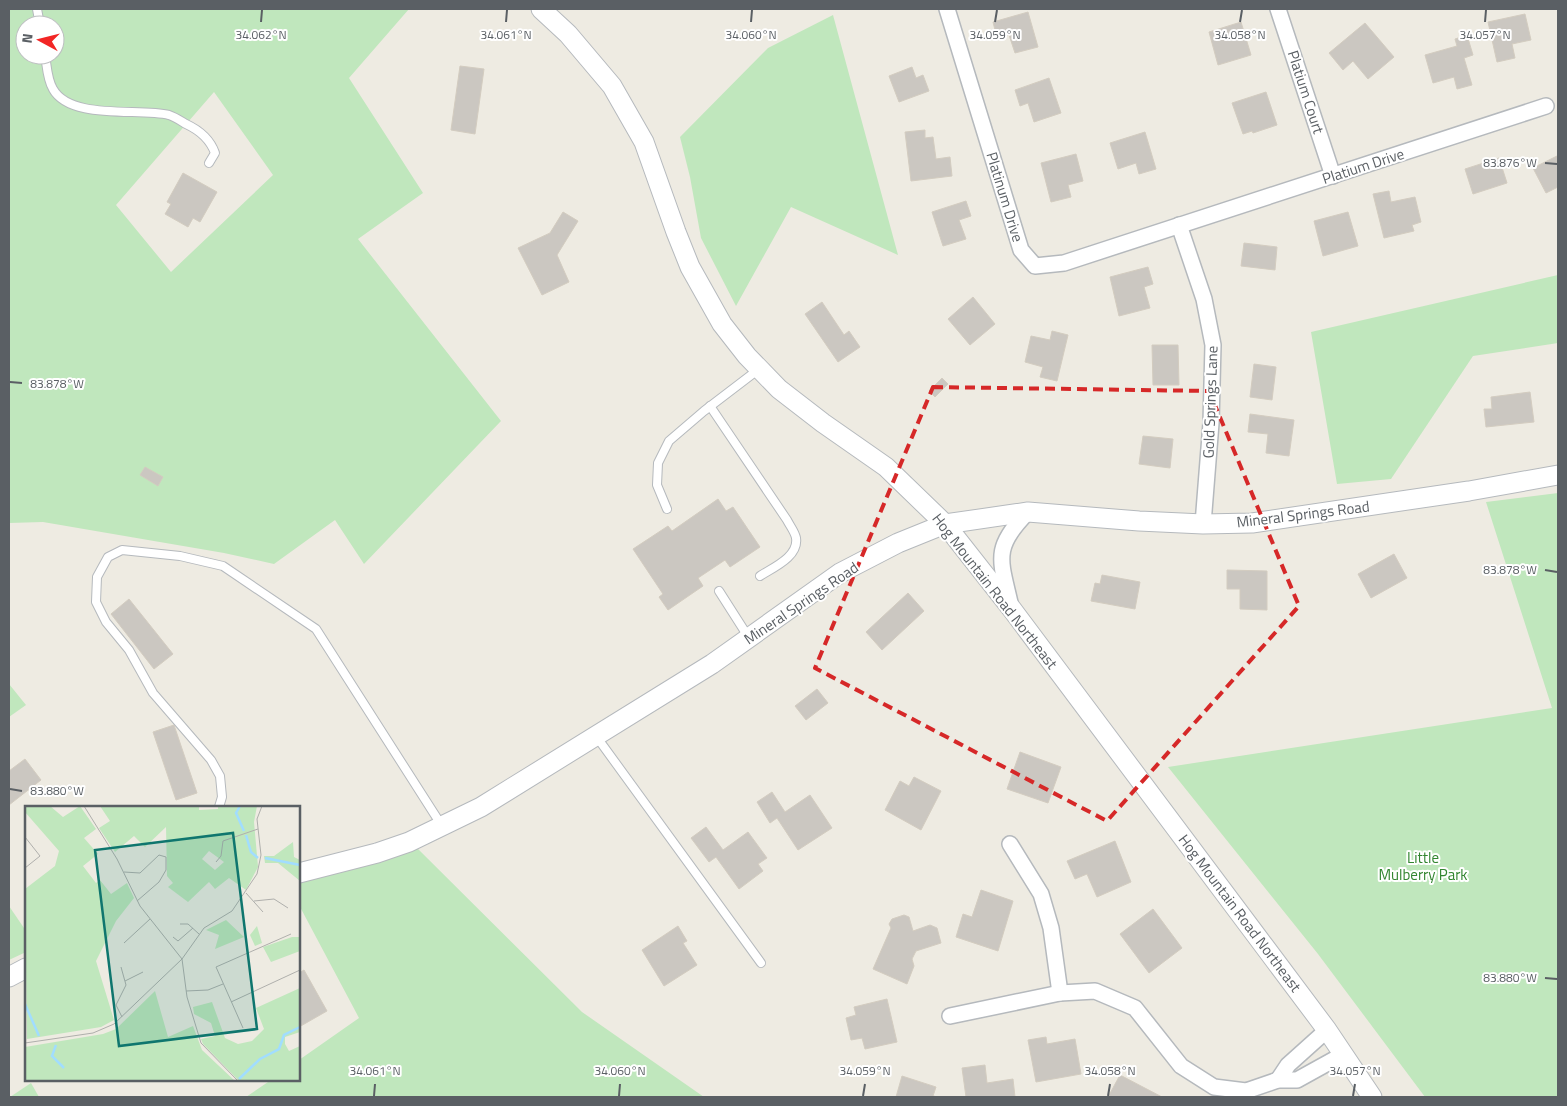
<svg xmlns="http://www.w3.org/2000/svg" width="1567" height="1106" viewBox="0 0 1567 1106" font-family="'Titillium Web',sans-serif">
<rect width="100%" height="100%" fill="#eeebe2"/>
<g fill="#c0e7bd" fill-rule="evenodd">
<path d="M9,9h400l-60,69 74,115 -65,46 143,182 -137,143 -29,-44 -61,44 -50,-11 -181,-31 -34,1zM25,25h30v30h-30zM214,92l59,83 -102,97 -55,-67z"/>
<path d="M833,15l65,240 -107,-48 -55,99 -35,-68 -11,-61 -10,-40 88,-89z"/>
<path d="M1558,275v68l-85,13 -82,123 -54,5 -26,-152z"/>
<path d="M1558,493v604h-133l-107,-143 -150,-187 384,-59 -66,-206z"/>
<path d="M9,684l17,21 -17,12z"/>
<path d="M416,847l166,165 122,85h-458l25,-17h28v-20l60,-42 -60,-113v-23z"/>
<path d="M9,906l17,25v21l-17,8z"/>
<path d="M31,1083l8,14h-29z"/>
</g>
<g fill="#cbc7c1" stroke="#d3ccc0">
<path d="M1028,12l10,35 -23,6 -6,-18 -12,3 -4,-16z"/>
<path d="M1525,14l6,26 -19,4 3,14 -18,4 -9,-40z"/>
<path d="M1241,22l10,33 -33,10 -9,-33z"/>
<path d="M1365,23l29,34 -26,22 -15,-18 -10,9 -14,-17z"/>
<path d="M1467,35l6,20 -9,3 8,27 -15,4 -3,-12 -21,6 -8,-28 32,-9 -2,-7z"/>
<path d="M460,66l24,3 -9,65 -24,-4z"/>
<path d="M912,67l4,11 7,-3 6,16 -30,11 -10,-26z"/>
<path d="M1049,78l12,35 -27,9 -6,-19 -8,3 -5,-16z"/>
<path d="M1266,92l11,33 -24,8 -1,-2 -9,3 -11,-31z"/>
<path d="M925,130v8l8,-1 3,22 14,-2 2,19 -41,5 -6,-49z"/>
<path d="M1145,132l11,37 -17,5 -3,-11 -18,6 -8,-26z"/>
<path d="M1076,154l7,27 -15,4 3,12 -20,5 -10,-39z"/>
<path d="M1557,156l1,31 -12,6 -13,-25z"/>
<path d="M1499,158l8,25 -34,11 -8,-25z"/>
<path d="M183,173l34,19 -17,30 -7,-4 -5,9 -23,-13 6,-10 -4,-2z"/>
<path d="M1389,191l2,11 24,-5 6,25 -9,3 2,6 -30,7 -11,-44z"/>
<path d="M966,201l5,15 -12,4 7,19 -23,7 -11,-34z"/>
<path d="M563,212l15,9 -21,34 12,27 -27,13 -24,-47 32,-15z"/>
<path d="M1348,212l10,34 -35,10 -9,-35z"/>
<path d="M1244,243l33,4 -2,23 -34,-4z"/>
<path d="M1148,267l5,17 -9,3 6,21 -31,8 -9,-39z"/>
<path d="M973,297l22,27 -25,21 -22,-26z"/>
<path d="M822,302l22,33 5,-4 11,16 -22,15 -33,-48z"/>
<path d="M1052,331l16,4 -11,46 -17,-4 3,-10 -18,-5 6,-26 19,4z"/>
<path d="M1152,345h26l1,40h-26z"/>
<path d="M1254,364l22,3 -4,33 -22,-3z"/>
<path d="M942,378l6,6 -13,13 -6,-6z"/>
<path d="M1530,392l4,30 -48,5 -2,-18h8l-1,-12z"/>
<path d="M1250,414l44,6 -5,36 -23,-3 2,-19 -20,-2z"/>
<path d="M1143,436l30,3 -3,29 -31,-4z"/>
<path d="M145,467l18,10 -5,9 -18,-11z"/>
<path d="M718,499l8,12 7,-4 27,40 -30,20 -5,-7 -27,18 5,8 -35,24 -9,-13 4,-3 -30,-45 35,-23 4,5z"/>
<path d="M1394,554l13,24 -36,20 -13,-24z"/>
<path d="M1227,570l40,1v39l-27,-1v-20h-13z"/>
<path d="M1102,575l38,7 -5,27 -44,-8 4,-18 5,1z"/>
<path d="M908,593l16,18 -42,39 -16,-18z"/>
<path d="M129,599l44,55 -19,15 -43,-55z"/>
<path d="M817,689l11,14 -22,17 -11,-14z"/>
<path d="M174,725l23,68 -21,7 -23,-68z"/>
<path d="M1020,752l41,15 -13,36 -41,-14z"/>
<path d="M25,759l16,21 -32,25v-34z"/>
<path d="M914,777l27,14 -20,39 -36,-20 15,-29 9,5z"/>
<path d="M772,792l13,20 25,-17 22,33 -34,22 -21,-32 -7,5 -13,-21z"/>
<path d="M706,827l17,23 25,-18 19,26 -9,6 5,7 -24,18 -23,-32 -7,5 -18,-24z"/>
<path d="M1115,841l16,41 -34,15 -10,-23 -12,5 -8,-18z"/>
<path d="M981,890l32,11 -15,50 -42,-14 7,-23 9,3z"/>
<path d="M1153,909l29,39 -33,25 -29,-39z"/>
<path d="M904,915l5,2 4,14 17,-6 7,3 4,15 -25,8 -4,8 2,7 -7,18 -34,-15 18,-41 -2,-4 3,-5z"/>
<path d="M678,926l9,15 -4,2 14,22 -33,21 -22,-36z"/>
<path d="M304,970l23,41 -28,16v-54z"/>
<path d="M887,999l10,43 -32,7 -3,-11 -11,2 -5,-22 10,-3 -2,-8z"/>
<path d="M1046,1037l1,7 28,-5 6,35 -45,8 -8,-42z"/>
<path d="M985,1065l2,18 26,-4 2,18h-49l-4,-29z"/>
<path d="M1120,1075l42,22h-54z"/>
<path d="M902,1076l34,11 -3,9 5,1h-42z"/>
</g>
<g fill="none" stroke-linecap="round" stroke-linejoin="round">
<defs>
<g id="service">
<path d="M37,9l3,16"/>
<path d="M45,55c2,11 2,24 8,34 17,31 85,19 116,26 6,2 12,6 17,9 13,6 24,15 29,29l-6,10"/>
<path d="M710,406l77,114c3,6 8,12 9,18 3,19 -24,30 -36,38"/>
<path d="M667,509l-10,-24 1,-22 11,-22 35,-30 55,-42"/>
<path d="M719,591l30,47"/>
<path d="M596,736l165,227"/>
<path d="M219,807l3,-10 -2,-21 -9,-16 -58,-67 -24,-43 -23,-28 -10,-20 1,-25 11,-20 14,-7 58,6 43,10 93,63 126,197"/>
</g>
<g id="minor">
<path d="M947,9l74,241 14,16 29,-3 482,-157"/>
<path d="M1278,9l55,167"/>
<path d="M1179,225l25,74 9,46 -2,78 -8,101"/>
<path d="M1011,607c-10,-46 -20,-58 17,-95"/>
<path d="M1010,844l31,50 10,34 9,65"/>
<path d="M950,1016l110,-23 35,-2 40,17 46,58 33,21 32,4 32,-11h19l47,-26"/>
<path d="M1278,1080l10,-15 39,-35"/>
</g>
<g id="tertiary">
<path d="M541,9l27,25 44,52 32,56 32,90 14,35 32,57 25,32 32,33 44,34 63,44 59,57 66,84 316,422 45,67"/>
<path d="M299,873l78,-20 32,-11 72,-35 231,-143 128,-91 58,-30 47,-19 83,-12 111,9 64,3 49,-1 217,-32 89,-16"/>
<path d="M9,977l17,-9"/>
</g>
</defs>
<use href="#service" stroke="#b5b9bd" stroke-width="10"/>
<use href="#minor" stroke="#b5b9bd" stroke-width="18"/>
<use href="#tertiary" stroke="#b5b9bd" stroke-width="21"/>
<use href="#service" stroke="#fff" stroke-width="8"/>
<use href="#minor" stroke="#fff" stroke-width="15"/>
<use href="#tertiary" stroke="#fff" stroke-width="19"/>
</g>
<path fill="none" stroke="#d62828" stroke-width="4" stroke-dasharray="10 6" stroke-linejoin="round" d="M933,387l276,4 90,215 -192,215 -292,-153z"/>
<path fill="none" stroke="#5a5f64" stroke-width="2" d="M261,22l1,-12M506,22l1,-12M751,22l1,-12M995,22l2,-12M1240,22l2,-12M1485,22l1,-12M1545,163l12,1M10,382l12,1M1545,570l12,2M10,789l12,2M1545,978l12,1M374,1096l1,-12M619,1096l1,-12M863,1096l2,-12M1108,1096l2,-12M1353,1096l2,-12"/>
<g text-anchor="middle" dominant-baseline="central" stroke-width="4" stroke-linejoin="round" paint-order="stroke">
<g font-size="15" fill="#5a5f64" stroke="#fff">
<text transform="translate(1306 92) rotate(72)">Platium Court</text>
<text transform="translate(1363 166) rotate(-18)">Platium Drive</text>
<text transform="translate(1005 197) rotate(73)">Platinum Drive</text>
<text transform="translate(1210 402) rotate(-88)">Gold Springs Lane</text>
<text transform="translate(1303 514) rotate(-7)">Mineral Springs Road</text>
<text transform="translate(995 591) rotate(52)">Hog Mountain Road Northeast</text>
<text transform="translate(801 603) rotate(-34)">Mineral Springs Road</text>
<text transform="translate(1240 913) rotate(53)">Hog Mountain Road Northeast</text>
</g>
<g font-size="15" fill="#328530" stroke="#fff">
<text x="1423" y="857">Little<tspan x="1423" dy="17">Mulberry Park</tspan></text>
</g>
</g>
<g transform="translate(25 806)">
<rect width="275" height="275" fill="#eeebe2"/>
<path d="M0,0h25l13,11 17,-11 16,23 -12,9 14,16 -15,12 13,17 4,-3 11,14 16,-11 7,15 -18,23 -20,40 18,59 -13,7 -74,12 -2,-150 30,-23 4,-15 -34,-39zM75,0h99v4l19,-1v-3h39l-3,16 4,45 -12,23 -17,-12 -14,11 -6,-7 -21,20 -20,-15 5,-4 -6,-7 -1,-49 -21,20 -11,-11 -19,16 -16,-24 11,-7zM184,45l15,11 -9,8 -13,-11zM268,36l1,15 6,3v21l-22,-18h-13l-1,-7h10zM201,114l18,17 -29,12 4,-14 -13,-5zM232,120l5,17 -7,3 -5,-11zM267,131h8v14l-29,11 -8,-15zM275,182v44l-15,5v7l4,7 11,-5v35h-61l-36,-37 -2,-5 14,-3 -4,-13 -17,-9 -1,-7 19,-5 13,36 13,6 14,-3 12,-12 -8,-21zM130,185l13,46 25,-11 9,24 33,31h-210v-34l78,-13 13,-5z" fill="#c0e7bd" fill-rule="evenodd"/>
<path fill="none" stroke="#a1ddff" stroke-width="2.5" d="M215,0l-4,7 8,18M221,29l5,17 7,6M240,52l35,7M0,198l14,32M31,239l-4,11 12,12M214,273l21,-20 19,-10 5,-14 16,-8"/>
<path fill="none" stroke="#afafac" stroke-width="1" d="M59,0l33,53 23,47 42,53 5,38 14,46 37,38M0,31l15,19 -15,12M191,56l5,-6 2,-15 35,-12M99,66l16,1 19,-18 7,2v13l-7,12 -22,19M221,87l17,19M229,95l20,-2 14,9M155,118h8l11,10M148,131l5,4 15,-13M99,137l26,-24M96,161l5,18 -10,20 6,12M100,175l18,-9M161,185l22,-1 15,-6M206,196l69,-32M218,222l-27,-61 75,-33M0,237l68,-10 21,-9 68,-65 22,-31 28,-17 25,-37 4,-19 -4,-36 5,-13"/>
<path fill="#0f766e" fill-opacity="0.15" stroke="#0f766e" stroke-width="2.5" d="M208,27l24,196 -138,17 -24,-196z"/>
<rect width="275" height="275" fill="none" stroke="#5a5f64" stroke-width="2.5"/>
</g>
<g font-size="12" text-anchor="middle" fill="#5a5f64" stroke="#fff" stroke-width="4" stroke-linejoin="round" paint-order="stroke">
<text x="261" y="39">34.062°N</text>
<text x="506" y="39">34.061°N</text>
<text x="751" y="39">34.060°N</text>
<text x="995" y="39">34.059°N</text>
<text x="1240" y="39">34.058°N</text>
<text x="1485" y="39">34.057°N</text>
<text x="1510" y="167">83.876°W</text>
<text x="57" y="388">83.878°W</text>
<text x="1510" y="574">83.878°W</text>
<text x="57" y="795">83.880°W</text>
<text x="1510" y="982">83.880°W</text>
<text x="375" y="1075">34.061°N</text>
<text x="620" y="1075">34.060°N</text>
<text x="865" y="1075">34.059°N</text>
<text x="1110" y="1075">34.058°N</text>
<text x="1355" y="1075">34.057°N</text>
</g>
<rect width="1567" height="1106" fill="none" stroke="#5a5f64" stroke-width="20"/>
<g transform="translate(40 40) rotate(277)"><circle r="24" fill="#ffffff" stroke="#bdbfc1"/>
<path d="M0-4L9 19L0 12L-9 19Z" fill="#f22625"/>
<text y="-8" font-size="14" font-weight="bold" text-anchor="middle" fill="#5a5f64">N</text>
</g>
</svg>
